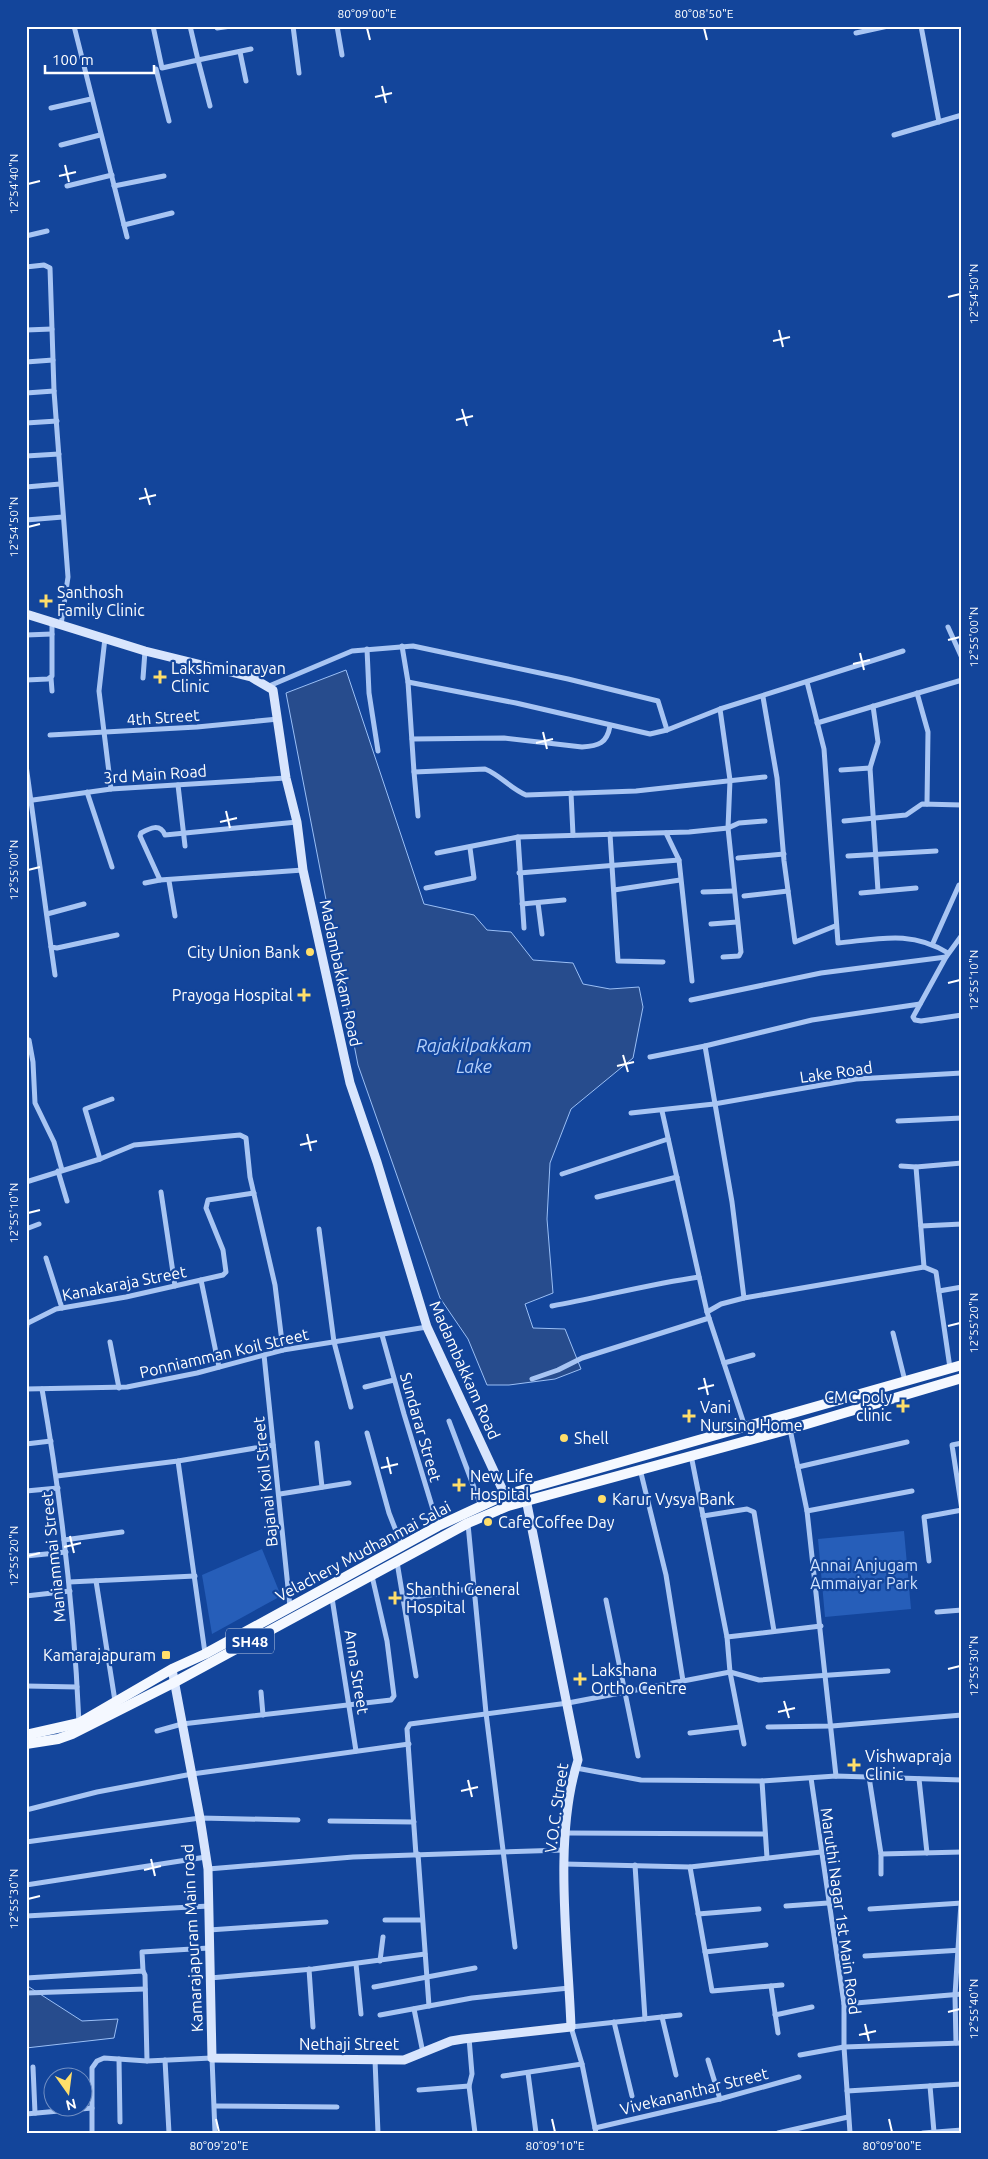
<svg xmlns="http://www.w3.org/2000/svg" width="988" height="2159" viewBox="0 0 988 2159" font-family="Ubuntu,sans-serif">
<rect width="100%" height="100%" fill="#13459b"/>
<g fill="#265eb9">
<path d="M904,1531l7,78 -86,8 -7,-78z"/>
<path d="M262,1549l19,47 -69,38 -10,-59z"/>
</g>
<g fill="#274c8d" stroke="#9abff6">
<path d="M346,670l78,234 50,11 13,15 24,2 22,28 40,3 10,21 27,5 29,-2 4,20 -10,51 -62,51 -21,54 -3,56 6,74 -28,11 8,24 32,1 16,40 -26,10 -46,6h-22l-19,-46 -28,-41 -82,-233 -72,-372z"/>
<path d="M26,1985l56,36 36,-2 -4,19 -88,10z"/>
</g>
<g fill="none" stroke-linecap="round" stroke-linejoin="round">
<g stroke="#a8c5f3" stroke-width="5">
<path d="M74,26l53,211"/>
<path d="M153,26l9,42 36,-8 -8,-34"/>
<path d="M293,26l6,47"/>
<path d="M337,26l5,29"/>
<path d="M921,26l18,96"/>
<path d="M217,28l14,-2"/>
<path d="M856,33l32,-7"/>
<path d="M240,52l6,29"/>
<path d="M156,69l13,52"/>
<path d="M210,106l-12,-46 53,-11"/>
<path d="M51,108l40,-9"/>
<path d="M894,135l68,-20"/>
<path d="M61,145l39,-10"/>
<path d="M67,186l45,-11"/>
<path d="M114,186l50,-10"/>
<path d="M124,225l48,-12"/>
<path d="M26,236l21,-5"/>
<path d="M26,267l18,-2 6,3 4,123 14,186 -7,48"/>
<path d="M26,330l26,-1"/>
<path d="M26,362l27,-2"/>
<path d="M26,393l28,-2"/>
<path d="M26,423l31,-2"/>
<path d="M26,456l33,-2"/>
<path d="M26,487l34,-3"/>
<path d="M26,520l37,-3"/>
<path d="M948,627l14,31"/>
<path d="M26,635l26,-1"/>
<path d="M105,638l-6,53 12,98"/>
<path d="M402,646l6,36 6,90 71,-3c15,6 25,19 41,26l110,-4 129,-14"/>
<path d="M367,649l2,44 9,58"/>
<path d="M51,678l1,13"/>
<path d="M143,678l2,-27"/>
<path d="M26,680l22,-1 4,-3v-55"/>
<path d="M408,682l108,21 134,31 17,-4 53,-21 183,-58"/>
<path d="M807,682l17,67 14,194c41,-4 73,-13 110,10"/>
<path d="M269,686l83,-35 61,-5 155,33 90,22 9,29"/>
<path d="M917,693l11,39 -1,72"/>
<path d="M763,697l14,81 7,83 11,81 40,-16"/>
<path d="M720,709l10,71 -2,48 13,124 -2,4 -16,1"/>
<path d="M817,723l145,-43"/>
<path d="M50,735l147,-8 81,-8"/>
<path d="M412,739l92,-1 78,9c17,-1 25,-4 28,-21"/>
<path d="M26,765l25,182 6,1 60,-13"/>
<path d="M870,768l8,-26 -5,-36"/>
<path d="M841,770l29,-2 8,123"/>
<path d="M414,772l4,44"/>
<path d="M178,785l7,61"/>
<path d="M87,792l25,75"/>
<path d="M571,793l2,42"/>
<path d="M26,801l85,-12 175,-11"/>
<path d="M844,821l62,-6 16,-11 40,1"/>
<path d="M297,822l-132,13c-5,-12 -15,-7 -24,-2l-1,3 20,44 143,-10"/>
<path d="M666,833l13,27 13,121"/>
<path d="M610,834l8,127 45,1"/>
<path d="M518,837l6,91"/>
<path d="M437,853l81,-16 171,-5 39,-4 11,-5 26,-2"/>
<path d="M848,856l88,-5"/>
<path d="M738,858l46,-4"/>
<path d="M519,873l160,-13"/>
<path d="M169,881l6,35"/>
<path d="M145,883l15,-3"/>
<path d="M426,888l48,-10 -4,-30"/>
<path d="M614,890l66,-10"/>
<path d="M703,892l30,-1"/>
<path d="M861,893l55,-5"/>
<path d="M744,896l44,-5"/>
<path d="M538,903l4,31"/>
<path d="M522,904l42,-4"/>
<path d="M47,914l37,-10"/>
<path d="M711,924l26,-2"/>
<path d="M962,935l-16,22 -33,60 2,3 6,1 41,-6"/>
<path d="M933,943l26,-58"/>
<path d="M51,947l4,28"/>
<path d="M691,1000l130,-27 125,-16"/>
<path d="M26,1041l3,-1 4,22 2,41 19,39 8,28"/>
<path d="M650,1057l55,-11"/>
<path d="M662,1111l45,201 38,115"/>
<path d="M631,1113l83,-9 142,-25 106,-6"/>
<path d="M898,1121l64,-3"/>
<path d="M100,1159l34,-14 106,-10 6,3 4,39 25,108 8,65"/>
<path d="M901,1166l15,1 46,-4"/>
<path d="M916,1167l8,100"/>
<path d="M58,1171l9,30"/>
<path d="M562,1174l106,-35"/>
<path d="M26,1182l74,-23 -15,-50 27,-10"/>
<path d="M161,1192l14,94"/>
<path d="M597,1197l80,-20"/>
<path d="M921,1226l41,-2"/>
<path d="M26,1229l13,-5"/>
<path d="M319,1229l15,113 17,65"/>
<path d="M46,1258l16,50"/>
<path d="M201,1280l22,-5 3,-3 -3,-22 -17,-42 2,-8 46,-7"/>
<path d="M939,1291l23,-4"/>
<path d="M744,1298l-12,-96 -27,-156 107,-26 108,-16"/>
<path d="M552,1306c49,-9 98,-22 147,-29"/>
<path d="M707,1312l14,-8 23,-6 180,-31 12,5 14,96"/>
<path d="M26,1324l30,-15 70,-12 75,-17 18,87"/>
<path d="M26,1333l1,-9"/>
<path d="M893,1333l12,48"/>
<path d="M382,1335l22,79 34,112"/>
<path d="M110,1342l9,46"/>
<path d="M264,1355l26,252"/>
<path d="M724,1363l29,-8"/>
<path d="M532,1379l26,-9 24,-12 127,-40"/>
<path d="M365,1387l29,-7"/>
<path d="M26,1389l101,-2 70,-14 86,-23 144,-23"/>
<path d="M42,1389c19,110 32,221 37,334"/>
<path d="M449,1421l32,85"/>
<path d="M790,1429l17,82 29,265"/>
<path d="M367,1433l22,80 13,33"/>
<path d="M317,1443l5,44"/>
<path d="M26,1444l25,-3"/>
<path d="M691,1455l36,182 3,35 14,72"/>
<path d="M178,1461l27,192"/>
<path d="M798,1467l109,-25"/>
<path d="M640,1469l26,106 17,106"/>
<path d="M57,1476l121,-15 95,-16"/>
<path d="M26,1491l32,-3"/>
<path d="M280,1494l69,-11"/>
<path d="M962,1510l-10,-65 10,-2"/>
<path d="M807,1511l105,-20"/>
<path d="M703,1516l44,-7 7,3 20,119"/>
<path d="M468,1524l18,189 29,234"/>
<path d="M64,1540l58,-8"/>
<path d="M26,1556l40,-4"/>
<path d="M929,1561l-5,-44 38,-7"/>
<path d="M397,1562l19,114"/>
<path d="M96,1581l19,120"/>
<path d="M69,1582l126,-6"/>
<path d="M26,1596l44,-5"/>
<path d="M332,1598l24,153"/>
<path d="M404,1599l70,-11"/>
<path d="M606,1600l32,156"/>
<path d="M937,1612l25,-2"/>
<path d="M727,1637l94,-11"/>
<path d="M26,1686l51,1"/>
<path d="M261,1692l2,23"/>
<path d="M768,1727l64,-1 130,-11"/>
<path d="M157,1731l25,-7 209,-24 3,-4 -7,-55 -15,-65"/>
<path d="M690,1733l50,-6"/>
<path d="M576,1768l65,12 121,1 74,-5 126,4"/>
<path d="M869,1777l12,77v20"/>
<path d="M811,1778l33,226v43l6,86"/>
<path d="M919,1779l8,74"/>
<path d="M762,1781l5,77"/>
<path d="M26,1810l71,-18 95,-18 217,-30"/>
<path d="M330,1821l84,1"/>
<path d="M566,1833l199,1"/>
<path d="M26,1842l174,-24 98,2"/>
<path d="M418,1854l11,152"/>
<path d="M881,1854l81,-2"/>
<path d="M416,1855l-9,-126 3,-5 158,-21 162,-31 29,8 129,-9"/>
<path d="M564,1864l126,3 131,-15"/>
<path d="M635,1865l10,154"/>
<path d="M690,1867l22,124 70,-6"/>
<path d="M208,1869l145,-12 211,-7"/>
<path d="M26,1885l180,-28"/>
<path d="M786,1906l42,-3"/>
<path d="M870,1909l92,-6"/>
<path d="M698,1914l61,-5"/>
<path d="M26,1916l183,-10"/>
<path d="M385,1920h37"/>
<path d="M209,1930l117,-8"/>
<path d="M705,1952l61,-7"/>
<path d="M865,1956l97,-6"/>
<path d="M380,1961l3,-24"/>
<path d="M356,1964l5,50"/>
<path d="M309,1969l4,58"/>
<path d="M143,1971l-1,-19 67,-4"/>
<path d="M26,1978l117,-7 2,4 2,86"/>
<path d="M210,1978l103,-9 112,-15"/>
<path d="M771,1986l7,47"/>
<path d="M374,1987l101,-19"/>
<path d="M26,1993l119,-4"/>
<path d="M844,2004l118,-10"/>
<path d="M414,2009l9,44"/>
<path d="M380,2015l92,-17 97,-10"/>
<path d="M775,2015l37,-8"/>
<path d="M662,2017l14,58"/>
<path d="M614,2022l18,74"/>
<path d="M469,2038l3,36 -3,12 6,47"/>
<path d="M956,2043l-1,-48 6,-92"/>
<path d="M800,2055l44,-8 118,-4"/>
<path d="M119,2059l1,63"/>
<path d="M165,2060l4,73"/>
<path d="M375,2060l3,73"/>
<path d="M708,2060l12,39"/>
<path d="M33,2067l2,46"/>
<path d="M528,2073l8,60"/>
<path d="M503,2076l79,-12"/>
<path d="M930,2086l4,46"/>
<path d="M419,2090l50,-4"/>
<path d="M847,2091l115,-7"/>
<path d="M215,2106l122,1"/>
<path d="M26,2114l66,-6"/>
<path d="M595,2128l125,-29 79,-22"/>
<path d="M92,2133v-65l5,-7 7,-3 43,3 65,-3 3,75"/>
<path d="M596,2133l-14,-69 -11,-37 109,-12"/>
<path d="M778,2133l70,-16"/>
<path d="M923,2133l39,-3"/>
</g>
<g stroke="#d8e5fd" stroke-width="9">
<path d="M26,614l119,37 106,26 22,13 13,88 11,44 6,48 47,213 27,79 50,165 78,168 3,11"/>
<path d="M172,1669l28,149 8,51 4,189 192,2 47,-19 12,-2 108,-12c-3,-82 -18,-189 7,-267l-54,-271"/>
</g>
<g stroke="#f4f8ff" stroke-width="10">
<path d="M26,1735l53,-12 93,-54 33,-15 233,-128 67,-31 457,-130"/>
<path d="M26,1744l32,-5 14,-5 103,-52 293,-159 40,-17 282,-77 172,-51"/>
</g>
</g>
<path fill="none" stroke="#fff" stroke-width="2" d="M367,28l3,12M704,28l3,12M382,86l4,17M375,97l17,-4M65,165l4,17M59,176l17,-4M28,184l12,-3M948,297l12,-3M779,330l4,17M773,341l17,-4M462,409l5,17M456,420l17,-4M145,488l5,17M139,499l17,-4M28,527l12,-3M948,640l12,-3M860,653l4,17M853,664l17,-4M543,732l4,17M536,743l17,-4M226,811l4,17M220,822l17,-4M28,870l12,-3M948,983l12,-3M623,1055l5,17M617,1066l17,-4M307,1134l4,17M300,1145l17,-4M28,1213l12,-3M948,1326l12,-3M704,1378l4,17M698,1389l16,-4M387,1457l4,17M381,1468l17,-4M70,1536l4,17M64,1547l17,-4M28,1556l12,-3M948,1669l12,-3M784,1701l5,17M778,1712l17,-4M468,1780l4,17M461,1791l17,-4M151,1859l4,17M144,1870l17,-4M28,1899l12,-3M948,2012l12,-3M865,2024l4,17M859,2035l17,-4M216,2119l3,13M552,2119l3,13M889,2119l3,13"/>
<g fill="#ffde6a" stroke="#13459b" stroke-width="2">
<path d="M43.5 593.5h5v5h5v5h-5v5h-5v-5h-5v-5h5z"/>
<path d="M157.5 669.5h5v5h5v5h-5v5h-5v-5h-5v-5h5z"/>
<circle cx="310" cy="952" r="5"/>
<path d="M301.5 987.5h5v5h5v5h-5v5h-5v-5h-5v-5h5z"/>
<path d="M900.5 1398.5h5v5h5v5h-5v5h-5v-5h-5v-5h5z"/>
<path d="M686.5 1408.5h5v5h5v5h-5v5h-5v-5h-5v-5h5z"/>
<circle cx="564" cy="1438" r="5"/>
<path d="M456.5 1477.5h5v5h5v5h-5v5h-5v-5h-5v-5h5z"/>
<circle cx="602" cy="1499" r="5"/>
<circle cx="488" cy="1522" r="5"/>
<path d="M392.5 1590.5h5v5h5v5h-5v5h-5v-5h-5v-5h5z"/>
<rect x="161" y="1650" width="10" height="10" rx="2.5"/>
<path d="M577.5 1671.5h5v5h5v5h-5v5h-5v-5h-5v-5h5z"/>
<path d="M851.5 1757.5h5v5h5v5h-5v5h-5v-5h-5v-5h5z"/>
</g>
<g text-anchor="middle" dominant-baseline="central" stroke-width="4.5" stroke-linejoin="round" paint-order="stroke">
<rect fill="#13459b" stroke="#b8c7e1" stroke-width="1" x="226" y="1628.5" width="48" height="25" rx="4"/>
<g font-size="15" font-weight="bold" fill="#fff">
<text x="250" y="1641">SH48</text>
</g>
<g font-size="16" fill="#fff" stroke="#13459b" text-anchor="start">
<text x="57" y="592">Santhosh<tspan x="57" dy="18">Family Clinic</tspan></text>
<text x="171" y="668">Lakshminarayan<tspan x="171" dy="18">Clinic</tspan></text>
<text x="300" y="952" text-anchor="end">City Union Bank</text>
<text x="293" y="995" text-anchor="end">Prayoga Hospital</text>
<text x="892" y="1397" text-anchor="end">CMC poly<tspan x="892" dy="18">clinic</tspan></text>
<text x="700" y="1407">Vani<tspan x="700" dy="18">Nursing Home</tspan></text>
<text x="574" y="1438">Shell</text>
<text x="470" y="1476">New Life<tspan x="470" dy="18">Hospital</tspan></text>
<text x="612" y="1499">Karur Vysya Bank</text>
<text x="498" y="1522">Cafe Coffee Day</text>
<text x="406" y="1589">Shanthi General<tspan x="406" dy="18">Hospital</tspan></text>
<text x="156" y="1655" text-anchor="end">Kamarajapuram</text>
<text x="591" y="1670">Lakshana<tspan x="591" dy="18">Ortho Centre</tspan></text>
<text x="865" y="1756">Vishwapraja<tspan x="865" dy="18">Clinic</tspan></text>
</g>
<g font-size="16" fill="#fff" stroke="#13459b">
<text transform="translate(163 717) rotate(-4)">4th Street</text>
<text transform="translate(155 774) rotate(-4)">3rd Main Road</text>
<text transform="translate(341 973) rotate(78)">Madambakkam Road</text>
<text transform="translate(836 1072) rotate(-8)">Lake Road</text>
<text transform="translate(124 1283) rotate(-11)">Kanakaraja Street</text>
<text transform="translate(224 1353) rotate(-13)">Ponniamman Koil Street</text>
<text transform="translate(465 1370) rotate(66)">Madambakkam Road</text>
<text transform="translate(421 1427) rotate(74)">Sundarar Street</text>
<text transform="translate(265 1482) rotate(-96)">Bajanai Koil Street</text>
<text transform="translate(363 1551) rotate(-28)">Velachery Mudhanmai Salai</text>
<text transform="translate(53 1557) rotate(-96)">Maniammai Street</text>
<text transform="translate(357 1672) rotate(81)">Anna Street</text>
<text transform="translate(556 1808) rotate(-82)">V.O.C. Street</text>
<text transform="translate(841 1911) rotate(82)">Maruthi Nagar 1st Main Road</text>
<text transform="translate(192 1938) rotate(-93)">Kamarajapuram Main road</text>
<text x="349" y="2044">Nethaji Street</text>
<text transform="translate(694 2091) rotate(-14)">Vivekananthar Street</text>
</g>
<g font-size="16" fill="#d0e2fd" stroke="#13459b">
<text x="864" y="1565">Annai Anjugam<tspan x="864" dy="18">Ammaiyar Park</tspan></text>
</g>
<g font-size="18" font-style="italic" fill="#b5d0fa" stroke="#13459b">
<text x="474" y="1045">Rajakilpakkam<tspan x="474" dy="21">Lake</tspan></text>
</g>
</g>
<rect width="988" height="2159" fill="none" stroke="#13459b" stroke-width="55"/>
<g transform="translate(68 2092) rotate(166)"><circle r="24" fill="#13459b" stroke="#718fc3"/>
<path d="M0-4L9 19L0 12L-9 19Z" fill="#ffde6a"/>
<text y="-8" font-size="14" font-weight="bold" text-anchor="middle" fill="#ffffff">N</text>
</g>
<path d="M45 65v8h109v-8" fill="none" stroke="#ffffff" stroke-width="2.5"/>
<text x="52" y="65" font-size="15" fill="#ffffff" stroke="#13459b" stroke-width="4" paint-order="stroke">100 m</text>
<rect x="28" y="28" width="932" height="2104" fill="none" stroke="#fff" stroke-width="2"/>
<g font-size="12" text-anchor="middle" fill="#fff">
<text x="367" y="18">80°09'00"E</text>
<text x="704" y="18">80°08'50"E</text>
<text transform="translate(14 184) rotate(-90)" y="4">12°54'40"N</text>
<text transform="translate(974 294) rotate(-90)" y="4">12°54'50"N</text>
<text transform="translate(14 527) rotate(-90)" y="4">12°54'50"N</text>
<text transform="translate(974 637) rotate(-90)" y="4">12°55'00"N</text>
<text transform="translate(14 870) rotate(-90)" y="4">12°55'00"N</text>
<text transform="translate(974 980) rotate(-90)" y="4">12°55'10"N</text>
<text transform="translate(14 1213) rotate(-90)" y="4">12°55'10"N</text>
<text transform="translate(974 1323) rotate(-90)" y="4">12°55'20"N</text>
<text transform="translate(14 1556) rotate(-90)" y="4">12°55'20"N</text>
<text transform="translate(974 1666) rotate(-90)" y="4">12°55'30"N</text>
<text transform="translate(14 1899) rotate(-90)" y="4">12°55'30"N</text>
<text transform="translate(974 2009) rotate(-90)" y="4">12°55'40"N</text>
<text x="219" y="2150">80°09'20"E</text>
<text x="555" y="2150">80°09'10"E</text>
<text x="892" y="2150">80°09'00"E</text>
</g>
</svg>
